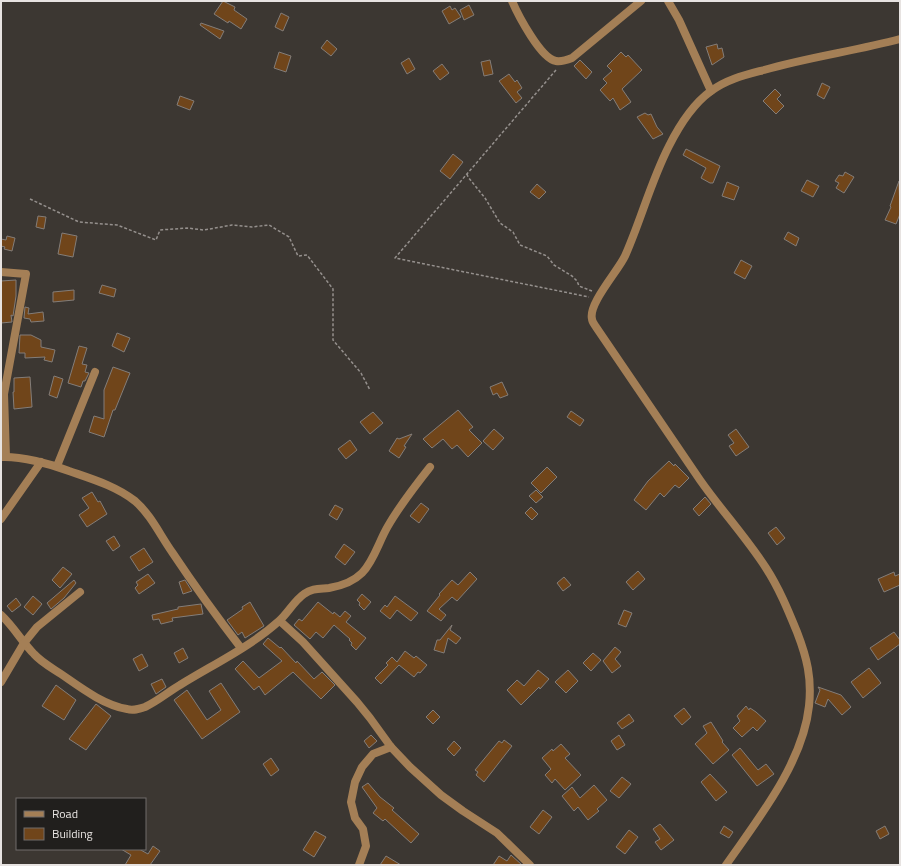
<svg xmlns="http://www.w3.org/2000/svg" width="901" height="866" viewBox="0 0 901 866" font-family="'Titillium Web',sans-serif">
<rect width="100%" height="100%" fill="#3c3732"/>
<g fill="#70451a" stroke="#837d79">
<path d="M223,1l12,6 -1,3 13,9 -6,10 -12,-8 -1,2 -14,-9z"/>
<path d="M469,5l5,10 -10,5 -4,-10z"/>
<path d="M450,6l2,4 3,-2 6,9 -12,7 -7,-13z"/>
<path d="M281,13l8,4 -6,14 -8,-4z"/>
<path d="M201,23l23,8 -4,8 -20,-14z"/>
<path d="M327,40l10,9 -6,7 -10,-8z"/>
<path d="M717,44l1,5 4,-1 2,9 -12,8 -6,-18z"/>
<path d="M279,52l12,4 -5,16 -12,-4z"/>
<path d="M621,52l5,5 2,-2 14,15 -20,19 9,13 -11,8 -7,-12 -3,3 -10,-11 7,-7 -4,-4 9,-8 -5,-5z"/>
<path d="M409,58l6,11 -8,5 -6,-11z"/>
<path d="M490,60l3,14 -9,2 -3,-14z"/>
<path d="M580,60l12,12 -6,7 -12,-13z"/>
<path d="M442,64l7,9 -9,7 -7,-9z"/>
<path d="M509,74l6,8 2,-2 5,8 -5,4 5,6 -6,5 -17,-22z"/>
<path d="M822,83l8,4 -6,12 -7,-4z"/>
<path d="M775,89l6,6 -4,4 7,7 -8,8 -13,-13z"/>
<path d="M180,96l14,5 -4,9 -13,-5z"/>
<path d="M645,113l3,2 3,-1 6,13 6,7 -10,5 -16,-22z"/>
<path d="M686,149l34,17 -7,17h-3l-9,-5 5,-10 -23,-13z"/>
<path d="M453,154l10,8 -13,17 -10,-8z"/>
<path d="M845,172l9,5 -10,16 -8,-5 3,-5 -4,-2 4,-6 4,1z"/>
<path d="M807,180l12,6 -6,11 -12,-6z"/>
<path d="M899,181l1,33 -4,10 -11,-4 6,-13 -1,-1z"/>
<path d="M727,182l12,5 -5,13 -12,-4z"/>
<path d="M537,184l9,8 -7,7 -9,-7z"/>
<path d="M38,216l8,1 -2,12 -8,-2z"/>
<path d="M788,232l11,6 -3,8 -12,-7z"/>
<path d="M62,233l15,3 -4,21 -15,-3z"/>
<path d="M7,236l8,2 -3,13 -8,-2 1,-2 -4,-1v-7l5,1z"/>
<path d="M741,260l11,6 -7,13 -11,-6z"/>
<path d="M16,280v16l-3,20 -2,-1 1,7 -11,1v-42z"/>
<path d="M102,285l14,4 -2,8 -15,-4z"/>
<path d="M74,290v10l-21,2v-10z"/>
<path d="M25,307l4,1 -1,6 15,-2 1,9 -13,1 -1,-3 -6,-1z"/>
<path d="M117,333l13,5 -6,14 -12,-6z"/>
<path d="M20,335h11l10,5v7l14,3 -3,12 -8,-2 1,-3 -20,1v-5h-6z"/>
<path d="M79,346l8,2 -5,16 5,1 -2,7 4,1 -4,8h-2l-2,6 -13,-4z"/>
<path d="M113,367l17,6 -15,37h-2l-9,27 -15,-5 5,-16 10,3v-29z"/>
<path d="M54,376l9,3 -6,19 -8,-3z"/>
<path d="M30,377l2,30 -18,2 -1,-17h1v-14z"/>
<path d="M502,382l6,13 -8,3 -3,-5 -4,2 -3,-8z"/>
<path d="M458,410l15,17 -4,3 13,13 -14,14 -11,-12 -5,4 -9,-10 -11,9 -9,-9z"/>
<path d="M571,411l13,9 -4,6 -13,-9z"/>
<path d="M373,412l10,11 -13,11 -10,-12z"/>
<path d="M494,429l10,9 -11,12 -10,-9z"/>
<path d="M736,429l13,18 -13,9 -7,-10 5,-3 -6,-8z"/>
<path d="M412,434l-8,12 2,1 -7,11 -10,-7 8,-13 2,1z"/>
<path d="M350,440l7,10 -11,9 -8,-10z"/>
<path d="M669,461l5,5 1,-2 14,14 -10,10 -4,-3 -11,12 -4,-4 -14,17 -12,-10 14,-19z"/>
<path d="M547,467l10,10 -16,16 -10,-10z"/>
<path d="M536,490l7,7 -7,6 -7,-7z"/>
<path d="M92,492l6,10 2,-1 7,13 -20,13 -8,-12 10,-7 -7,-10z"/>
<path d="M705,497l6,7 -12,12 -6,-7z"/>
<path d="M421,503l8,6 -10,14 -9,-7z"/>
<path d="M335,505l8,4 -6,11 -8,-5z"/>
<path d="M531,507l7,7 -6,6 -7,-7z"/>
<path d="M776,527l9,11 -8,7 -9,-12z"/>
<path d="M114,536l6,10 -7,5 -7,-10z"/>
<path d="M344,544l11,8 -10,13 -10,-8z"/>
<path d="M144,548l9,14 -14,9 -9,-14z"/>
<path d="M63,567l9,7 -12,14 -8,-8z"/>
<path d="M638,571l7,8 -12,11 -7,-8z"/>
<path d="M470,572l7,7 -20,22 -5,-4 -13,12 7,6 -5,6 -14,-10 13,-16 -1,-1 13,-14 6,5z"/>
<path d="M894,572l1,4 5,-2v11l-16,7 -6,-13z"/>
<path d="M148,574l7,9 -16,11 -4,-6 3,-3 -2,-3z"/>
<path d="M564,577l7,8 -8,6 -6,-8z"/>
<path d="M74,580l2,3 -12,15 -13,11 -4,-6z"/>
<path d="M185,580l7,11 -9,3 -4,-12z"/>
<path d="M362,594l9,8 -7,8 -5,-5 1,-2 -3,-3z"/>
<path d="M33,596l9,8 -9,11 -9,-8z"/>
<path d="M395,596l23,17 -7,8 -14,-11 -7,9 -10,-8 5,-6 2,2z"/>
<path d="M16,598l5,7 -9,7 -5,-6z"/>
<path d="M250,602l14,24 -19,12 -3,-6 -4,3 -11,-15 16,-11 -1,-2z"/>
<path d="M318,602l15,12 1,-2 6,5 5,-6 6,5 -5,6 20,16 -10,12 -5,-5 1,-2 -3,-3 1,-1 -16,-14 -11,13 -7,-6 -6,7 -16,-14 5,-6 3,2z"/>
<path d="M201,604l2,10 -31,4 1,3 -12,3 -2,-5 -6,1 -1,-5 26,-6v-2z"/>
<path d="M624,610l8,3 -6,14 -8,-3z"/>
<path d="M452,625l-2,5 11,8 -5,6 -8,-6 -4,15 -10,-3 3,-10h3z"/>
<path d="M894,632l6,8v4l-22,16 -8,-12z"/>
<path d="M268,638l12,10 1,-1 15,16 1,-2 17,18 8,-7 13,13 -14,14 -28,-27 -28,23 -6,-9 -5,4 -19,-21 8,-8 16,17 23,-17 -19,-17z"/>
<path d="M615,647l6,5 -6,7 6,7 -9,7 -9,-12z"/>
<path d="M183,648l5,10 -9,5 -5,-10z"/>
<path d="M405,651l9,7 2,-2 11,9 -7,8 -2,-1 -4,5 -15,-12 -18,19 -6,-6 13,-13 -2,-2 6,-6 5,5z"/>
<path d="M593,653l8,7 -10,11 -8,-8z"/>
<path d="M142,654l6,12 -9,5 -6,-12z"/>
<path d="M869,668l12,15 -18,15 -12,-16z"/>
<path d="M538,670l11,9 -9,10 -1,-2 -18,18 -14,-15 10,-10 7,6z"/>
<path d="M568,670l10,11 -12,12 -11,-11z"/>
<path d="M162,679l4,8 -10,7 -5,-10z"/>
<path d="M221,683l19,29 -38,27 -28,-39 13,-10 20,30 14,-10 -12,-19z"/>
<path d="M56,685l20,15 -12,20 -22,-14z"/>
<path d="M818,687l23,8 10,12 -9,8 -14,-16 -3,8 -10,-4 5,-13z"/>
<path d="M96,704l15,12 -25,34 -17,-11z"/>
<path d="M746,706l3,4 1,-2 6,4 10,9 -9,10 -4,-4 -11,10 -9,-9 7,-7 -3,-5z"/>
<path d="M684,708l7,9 -9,8 -8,-9z"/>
<path d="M433,710l7,7 -7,7 -7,-7z"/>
<path d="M629,714l5,7 -12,8 -5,-6z"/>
<path d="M711,722l12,19 -1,1 7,8 -16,14 -18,-20 12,-11 -4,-7z"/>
<path d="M371,735l6,6 -8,7 -5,-7z"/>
<path d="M619,735l6,10 -8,5 -6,-9z"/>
<path d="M504,740l8,6 -28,36 -8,-7 2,-3 -3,-2 24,-29 3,2z"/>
<path d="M454,741l7,7 -7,8 -7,-7z"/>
<path d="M561,744l9,10 -5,4 16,17 -16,15 -10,-11 -3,4 -7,-8 6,-6 -9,-11 10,-9 1,2z"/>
<path d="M740,748l18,22 8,-6 8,10 -17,12 -25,-31z"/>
<path d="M271,758l8,12 -8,6 -8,-12z"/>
<path d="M710,774l17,18 -11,9 -15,-19z"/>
<path d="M622,777l9,7 -12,14 -9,-7z"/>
<path d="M368,783l12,14 14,11 -2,2 27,24 -8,9 -26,-24 -2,2 -10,-8 4,-5 -15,-21z"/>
<path d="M594,785l13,15 -10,9 2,2 -11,9 -10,-13 -4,4 -12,-15 10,-9 8,11z"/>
<path d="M543,810l9,7 -13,17 -9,-7z"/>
<path d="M660,824l14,16 -13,10 -6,-8 5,-3 -7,-10z"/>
<path d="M724,826l9,6 -4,6 -9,-5z"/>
<path d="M885,826l4,8 -9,5 -4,-8z"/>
<path d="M629,830l9,7 -13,17 -9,-7z"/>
<path d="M315,831l11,6 -12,20 -11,-7z"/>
<path d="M153,846l7,5 -10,14h-25l6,-10 -10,-6h18l9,5z"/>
<path d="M511,855l11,10h-29l6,-9 8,5z"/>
<path d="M386,856l15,9h-21z"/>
</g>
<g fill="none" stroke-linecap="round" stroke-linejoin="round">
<g stroke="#95908d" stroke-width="1.5" stroke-dasharray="3 2" stroke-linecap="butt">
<path d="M556,70l-161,188 194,39"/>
<path d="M467,174l1,3 17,21 15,25 13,9 7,13 27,11 7,9 18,11 5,5 2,5 13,5"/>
<path d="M30,199l49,23 38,3 39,15 4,-10 27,-2 17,2 28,-5 20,2 17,-2 20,12 9,19 9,-1 26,34v51l28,33 9,17"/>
</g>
<g stroke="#a47f56" stroke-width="8">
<path d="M512,1c6,14 29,58 44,60 6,1 11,-1 16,-3l69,-57"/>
<path d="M668,1l11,19 32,71"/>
<path d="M1,272l25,2 -22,120 2,63"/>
<path d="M1,457c20,-1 50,7 68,14 23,8 47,15 66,30 16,14 25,34 37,51 22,33 45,65 69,96"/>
<path d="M57,466l38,-94"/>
<path d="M1,519l40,-57"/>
<path d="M1,615c13,12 21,27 33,39 7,8 18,14 27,20 19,13 42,31 66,35 6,2 12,0 18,-2 13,-6 23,-15 35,-22 34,-21 70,-38 99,-64 9,-8 15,-20 25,-27 8,-6 16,-5 25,-6 12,-2 24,-6 33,-15 12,-12 17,-32 26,-47 12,-21 27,-40 42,-59"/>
<path d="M280,621l23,21 54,60 13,16 21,29 19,20 31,28 22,16 34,22 33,32"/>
<path d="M1,682l23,-39 13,-16 43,-35"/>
<path d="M359,865l7,-19 -3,-17 -8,-11 -4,-16 4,-20 7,-15 11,-13 18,-7"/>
<path d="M726,865c32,-46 77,-102 83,-159 3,-28 -2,-48 -12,-74 -9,-22 -18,-44 -31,-64 -20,-31 -45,-58 -66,-88 -35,-51 -69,-102 -104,-153 -1,-2 -4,-5 -4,-8 -4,-15 26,-48 33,-63 16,-36 26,-75 44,-110 10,-20 24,-42 42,-55 16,-12 34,-16 53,-21 45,-13 91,-19 136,-31"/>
</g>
</g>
<rect width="901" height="866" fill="none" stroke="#e7e3e1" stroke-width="4"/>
<rect x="16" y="798" width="130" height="52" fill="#211f1d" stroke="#706d6b"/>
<rect x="24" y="811" width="20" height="6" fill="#a47f56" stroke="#706d6b"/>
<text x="52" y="818" font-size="12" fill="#e7e3e1">Road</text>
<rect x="24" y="828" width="20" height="12" fill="#70451a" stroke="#706d6b"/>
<text x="52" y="838" font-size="12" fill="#e7e3e1">Building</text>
</svg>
